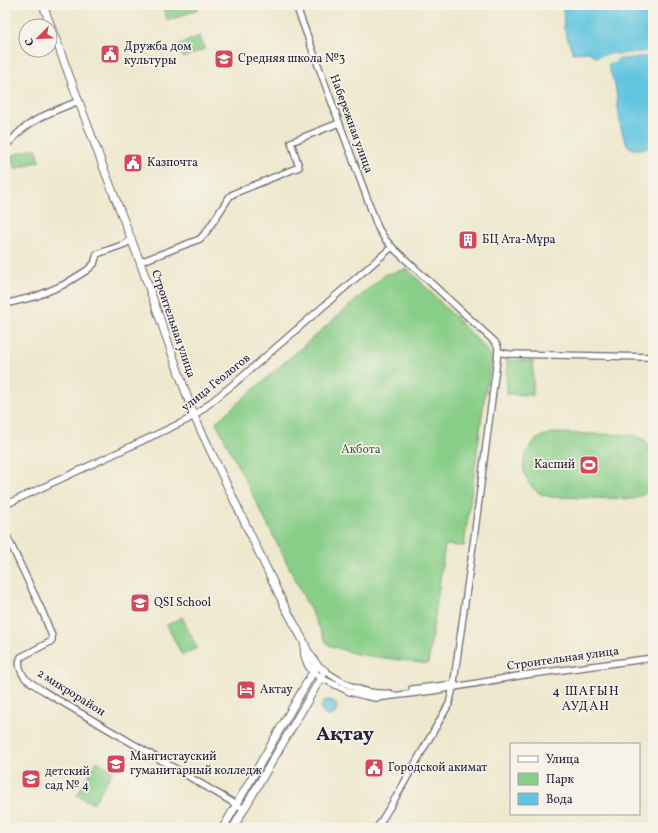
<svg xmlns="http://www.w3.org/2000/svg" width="658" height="833" viewBox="0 0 658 833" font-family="Vollkorn,serif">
<rect width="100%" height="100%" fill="#f7f3e8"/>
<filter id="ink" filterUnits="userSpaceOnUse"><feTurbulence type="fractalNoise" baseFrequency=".025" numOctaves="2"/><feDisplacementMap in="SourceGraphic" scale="8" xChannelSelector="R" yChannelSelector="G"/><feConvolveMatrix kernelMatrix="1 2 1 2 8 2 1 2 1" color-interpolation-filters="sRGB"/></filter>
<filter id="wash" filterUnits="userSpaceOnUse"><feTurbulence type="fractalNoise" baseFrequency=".012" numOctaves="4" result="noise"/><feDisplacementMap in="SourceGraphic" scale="16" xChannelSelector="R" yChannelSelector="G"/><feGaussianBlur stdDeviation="0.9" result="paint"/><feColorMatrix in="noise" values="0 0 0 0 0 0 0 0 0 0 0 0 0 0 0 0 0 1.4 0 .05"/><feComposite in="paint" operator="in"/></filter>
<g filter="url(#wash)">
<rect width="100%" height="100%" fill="#eee8ce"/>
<g fill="#88ce88" stroke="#557862">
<path d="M164,5h33l1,4 -30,12 -6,-15z"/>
<path d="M200,36l5,13 -22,9 -5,-13z"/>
<path d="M36,148l4,13 -25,8 -5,-13z"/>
<path d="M408,269l83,85 1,5 -7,35 -21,152 -19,-1 -17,119 -72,-10 -28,-9 -112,-223 170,-148z"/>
<path d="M507,360l26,1v34l-26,-1z"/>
<path d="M552,433l82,2 10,4 9,9v38l-10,9 -10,4 -82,-2c-6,-2 -12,-3 -17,-8 -17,-15 -12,-44 9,-53 3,-1 6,-2 9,-3z"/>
<path d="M182,617l15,31 -15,7 -15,-30z"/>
<path d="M97,761l16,10 -20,33 -16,-9z"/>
</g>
<g fill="#61c5df" stroke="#42748d">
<path d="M562,5h91v46l-38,4v-1l-19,3 -7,-5 -16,1 -9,-24 -1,-21z"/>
<path d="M653,55v92c-6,0 -16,4 -22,1 -12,-6 -13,-50 -16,-63 -2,-7 -5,-13 -7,-20l1,-2 7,-4z"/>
<circle cx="329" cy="708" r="8"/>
</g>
<path fill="#eee8ce" d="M653,51v4l-37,4v3l-7,1 -1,2 -2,-1 1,-2 7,-2 1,-3 -1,-1 -16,2 -2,-1 19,-3 1,1z"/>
</g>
<g filter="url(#ink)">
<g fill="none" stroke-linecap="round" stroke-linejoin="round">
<defs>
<g id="minor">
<path d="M296,5l82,223 7,11 7,8 103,95 3,5v5l-24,186 -21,150 -4,16 -53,93 -19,31"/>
<path d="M5,146c7,-5 11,-12 18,-17 16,-13 36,-20 56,-28"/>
<path d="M140,262l60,-23 7,-8 23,-35 5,-3 64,-26 -8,-25 48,-19"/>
<path d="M5,304l32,-8 26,-11 23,-14 8,-7 3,-10 28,-10 6,-4"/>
<path d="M498,352l11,2 140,3"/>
<path d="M5,505l180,-84 9,-5 42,-34 156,-135"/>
<path d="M5,532l38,81 9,23v4l-2,2 -29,15c-4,6 0,16 4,21 4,4 19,13 25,17l194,114"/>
<path d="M325,671c21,14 39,24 65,22"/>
<path d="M321,678l29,14 15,4 11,2 56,-7 92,-16 129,-17"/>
<path d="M412,689l43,-5"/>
</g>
<g id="major">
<path d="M43,5l61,164 36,93 54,154 90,189 20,37 3,8 10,15 8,6 -92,157"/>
<path d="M304,648c0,9 4,20 12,26"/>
<path d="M223,828l94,-163"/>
</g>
</defs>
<use href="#minor" stroke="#69676e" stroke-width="8"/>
<use href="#major" stroke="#69676e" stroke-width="9"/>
<use href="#minor" stroke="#fff" stroke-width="5.5"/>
<use href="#major" stroke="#fff" stroke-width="7"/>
</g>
</g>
<defs>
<symbol id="civic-square" viewBox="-11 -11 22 22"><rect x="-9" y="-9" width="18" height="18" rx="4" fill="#d1495b" stroke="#f7f3e8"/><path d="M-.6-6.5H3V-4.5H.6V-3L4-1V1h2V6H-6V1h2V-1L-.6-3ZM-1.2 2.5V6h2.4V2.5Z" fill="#fff"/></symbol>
<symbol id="school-square" viewBox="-11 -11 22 22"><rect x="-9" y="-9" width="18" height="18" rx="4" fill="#d1495b" stroke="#f7f3e8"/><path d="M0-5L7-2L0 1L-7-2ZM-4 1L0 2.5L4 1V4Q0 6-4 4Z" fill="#fff"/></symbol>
<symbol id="building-square" viewBox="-11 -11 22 22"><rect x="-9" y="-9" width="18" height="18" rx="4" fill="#d1495b" stroke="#f7f3e8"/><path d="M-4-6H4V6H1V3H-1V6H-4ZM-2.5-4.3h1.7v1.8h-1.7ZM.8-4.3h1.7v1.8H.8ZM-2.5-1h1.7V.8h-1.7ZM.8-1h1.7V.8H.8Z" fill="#fff"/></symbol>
<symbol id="stadium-square" viewBox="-11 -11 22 22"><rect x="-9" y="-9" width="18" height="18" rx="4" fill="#d1495b" stroke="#f7f3e8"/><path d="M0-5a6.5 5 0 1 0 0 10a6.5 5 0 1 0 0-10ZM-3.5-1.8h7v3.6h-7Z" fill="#fff"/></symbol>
<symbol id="hotel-square" viewBox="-11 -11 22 22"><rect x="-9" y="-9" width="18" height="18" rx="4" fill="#d1495b" stroke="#f7f3e8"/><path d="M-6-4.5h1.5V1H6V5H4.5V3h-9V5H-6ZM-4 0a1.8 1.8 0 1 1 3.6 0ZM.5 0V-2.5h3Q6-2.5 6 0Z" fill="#fff"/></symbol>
<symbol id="university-square" viewBox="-11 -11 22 22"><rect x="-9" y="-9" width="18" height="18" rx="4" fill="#d1495b" stroke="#f7f3e8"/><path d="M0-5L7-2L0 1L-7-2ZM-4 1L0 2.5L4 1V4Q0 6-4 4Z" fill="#fff"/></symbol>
</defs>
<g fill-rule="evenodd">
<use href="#civic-square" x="99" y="43" width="22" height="22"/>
<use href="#school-square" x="213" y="48" width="22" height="22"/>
<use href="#civic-square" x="122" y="152" width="22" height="22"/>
<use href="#building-square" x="457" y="229" width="22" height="22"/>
<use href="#stadium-square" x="578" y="454" width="22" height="22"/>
<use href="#school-square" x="129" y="592" width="22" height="22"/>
<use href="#hotel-square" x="235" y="679" width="22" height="22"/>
<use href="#university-square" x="105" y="753" width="22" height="22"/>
<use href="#civic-square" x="363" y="757" width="22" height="22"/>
<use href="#school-square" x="20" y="768" width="22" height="22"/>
</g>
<g text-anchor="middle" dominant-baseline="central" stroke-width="3.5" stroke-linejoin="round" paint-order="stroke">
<g font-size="12" fill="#22223b" stroke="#f7f3e8" text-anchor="start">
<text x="124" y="47">Дружба дом<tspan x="124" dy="14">культуры</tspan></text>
<text x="238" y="59">Средняя школа №3</text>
<text x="147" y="163">Казпочта</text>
<text x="482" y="240">БЦ Ата-Мұра</text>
<text x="575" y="465" text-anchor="end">Каспий</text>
<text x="154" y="603">QSI School</text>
<text x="260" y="690">Актау</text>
<text x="130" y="757">Мангистауский<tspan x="130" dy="14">гуманитарный колледж</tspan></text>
<text x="388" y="768">Городской акимат</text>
<text x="45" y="772">детский<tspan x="45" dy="14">сад № 4</tspan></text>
</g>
<g font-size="12" fill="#22223b" stroke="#f7f3e8">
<text transform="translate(351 124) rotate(70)">Набережная улица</text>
<text transform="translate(173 324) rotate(71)">Строительная улица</text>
<text transform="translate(216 383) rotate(-39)">улица Геологов</text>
<text transform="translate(563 659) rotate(-8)">Строительная улица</text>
<text transform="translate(71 693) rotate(32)">2 микрорайон</text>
</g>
<g font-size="12" fill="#415652" stroke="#f7f3e8">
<text x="361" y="450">Акбота</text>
</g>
<g font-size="13" letter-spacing="1" fill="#22223b" stroke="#f7f3e8">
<text x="586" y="692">4 ШАҒЫН<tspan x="586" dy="15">АУДАН</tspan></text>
</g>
<g font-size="20" font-weight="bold" fill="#22223b" stroke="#f7f3e8">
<text x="345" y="735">Ақтау</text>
</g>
</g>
<rect width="658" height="833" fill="none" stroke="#f7f3e8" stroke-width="20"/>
<rect x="510" y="743" width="130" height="72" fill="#f7f3e8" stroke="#a29fa3"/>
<rect x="518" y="756" width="20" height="6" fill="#ffffff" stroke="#a29fa3"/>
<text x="546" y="763" font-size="12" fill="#22223b">Улица</text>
<rect x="518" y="773" width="20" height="12" fill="#88ce88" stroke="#a29fa3"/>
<text x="546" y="783" font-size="12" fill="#22223b">Парк</text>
<rect x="518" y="793" width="20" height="12" fill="#61c5df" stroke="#a29fa3"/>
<text x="546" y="803" font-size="12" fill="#22223b">Вода</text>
<g transform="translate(38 38) rotate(246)"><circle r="19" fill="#f7f3e8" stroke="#a29fa3"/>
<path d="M0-3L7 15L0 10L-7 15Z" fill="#d1495b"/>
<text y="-6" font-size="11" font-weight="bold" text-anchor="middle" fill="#22223b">С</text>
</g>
</svg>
